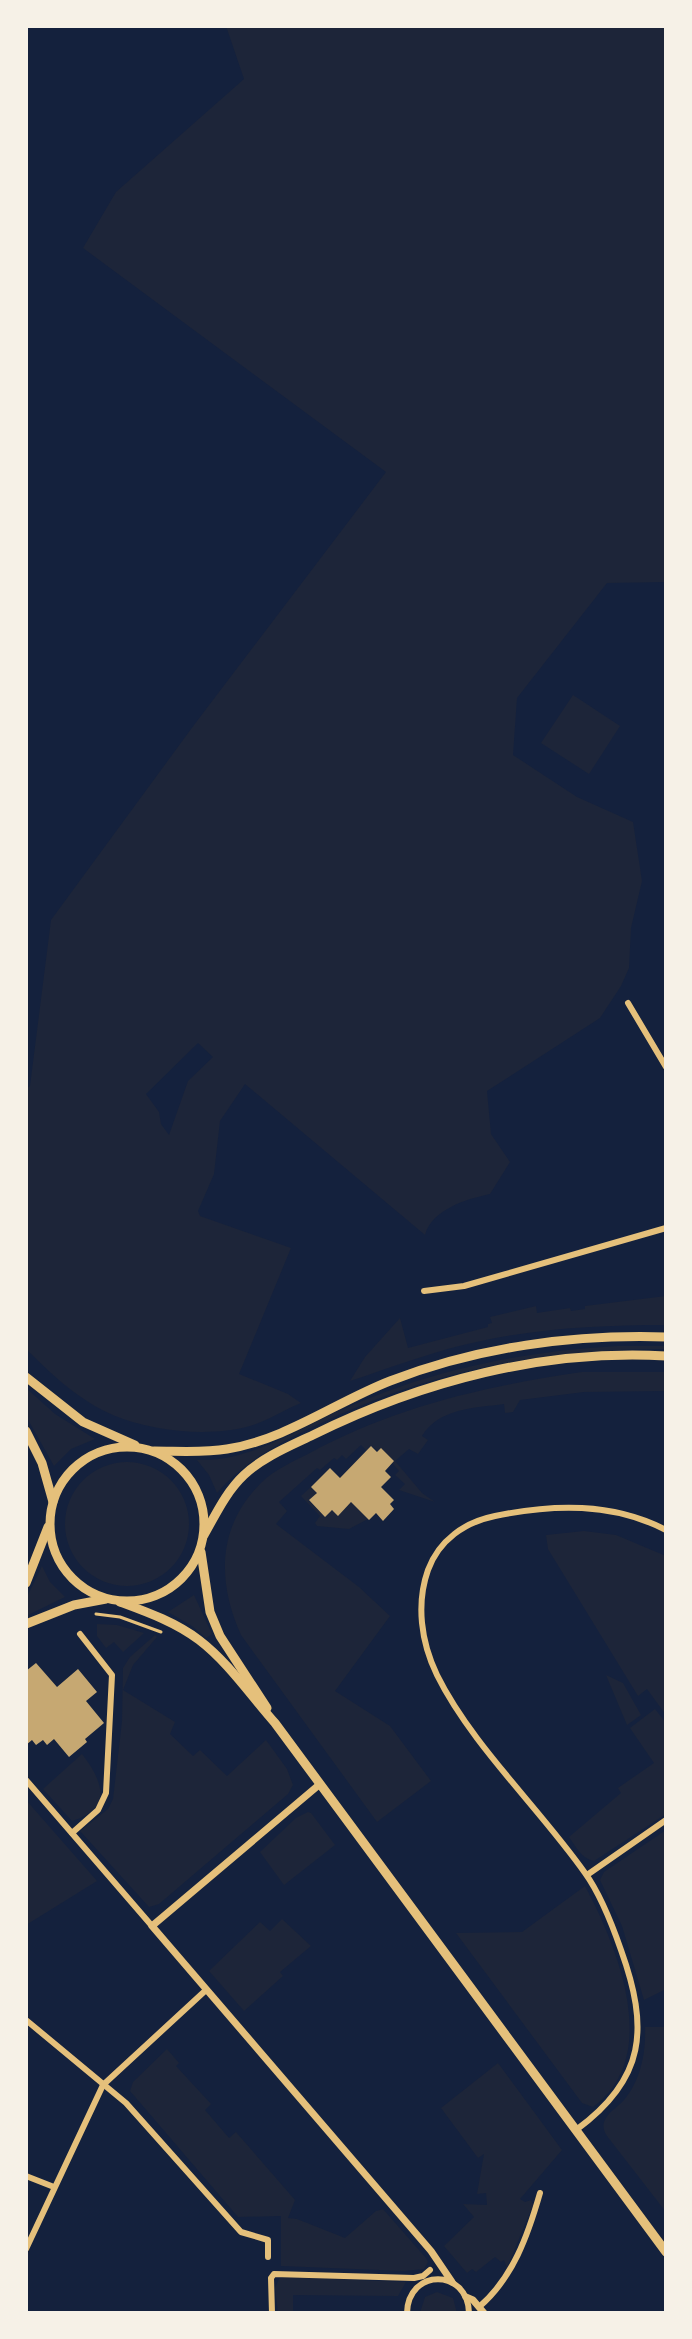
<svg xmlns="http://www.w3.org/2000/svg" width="692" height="2339" viewBox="0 0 692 2339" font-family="Commissioner,sans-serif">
<rect width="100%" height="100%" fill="#14213d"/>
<g fill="#1d2539" fill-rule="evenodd">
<path d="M226,26h440v556l-59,1 -90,115 -4,57 64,42 56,25 9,59 -11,47 -2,40 -8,18 -21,32 -113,73 4,43 19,28 -20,32c-23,5 -58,15 -65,41l-180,-151 -25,37 -6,53 -16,37 2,5 91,32 -52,126 49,20 13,9c-17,7 -34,18 -51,23 -21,6 -47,7 -69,5 -72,-7 -105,-32 -155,-82v-260l4,-3 21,-166 143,-195 192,-253 -303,-224 33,-56 128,-113zM198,1043l15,14 -25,24 -19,54 -8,-11 -2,-12 -13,-18z"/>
<path d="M573,695l47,31 -31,48 -48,-31z"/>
<path d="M666,1296v29c-62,0 -125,3 -185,16 -45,9 -88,26 -131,40l15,-24 35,-39 8,30 80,-21v-3l4,-1 -2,-6 46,-11 1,7 33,-5 1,3 14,-2v-3z"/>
<path d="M617,1346h49v3c-124,0 -237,22 -349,76 -38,18 -71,35 -100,68l-8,-18 -12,-15c49,2 95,-27 137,-47 22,-10 45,-19 68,-27 70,-24 142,-36 215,-40z"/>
<path d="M582,1372h84v19l-82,1 -64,8 -7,12 -8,1 -1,-9c-30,4 -65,4 -82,32l6,4 -10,14 -9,-5 -14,12 27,32 13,9 -36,-12 6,-6 -10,-9 4,-4 -7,-8 2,-2 -23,-15 -4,5 -6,-6 -15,14 -4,-4 -5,5 -3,-2 -14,12 -3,-2 -38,34 8,9 -11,13 83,63 31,29 -55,75 55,35 41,55 -54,41 -136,-187c-24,-53 -24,-109 20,-152 13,-13 31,-21 47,-29 86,-47 178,-68 274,-82z"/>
<path d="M26,1388l29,26 40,25 -24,10 -17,17 -28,-50z"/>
<circle cx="127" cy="1524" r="62"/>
<path d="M311,1487l6,6 -8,8 16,16 7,-7 7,5 12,-13 17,17 -19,10 -32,-3 -2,-3 5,-7 -19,-20z"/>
<path d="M584,1531l32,4 50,21v159l-19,-26 -9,7 -90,-147 -2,-14z"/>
<path d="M42,1566l8,16 15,15 -39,19v-17z"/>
<path d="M194,1595l18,39 -6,4 -14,-12 -24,-14z"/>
<path d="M97,1624l20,1 27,8 -21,19 -9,-10 -8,6 -9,-12z"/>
<path d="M155,1635l2,2 -24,28 -10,25 52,32 -5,12 23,22 7,-6 27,26 39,-36 21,29 6,16 -5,9 -129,110 -10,3 -69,-76 28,-22 5,-10 9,-78 1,-53 7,-11z"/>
<path d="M606,1675l17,8 18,32 -14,10z"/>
<path d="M655,1709l11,14v91l-72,47c-12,-2 -18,-14 -25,-24l52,-44 -3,-5 36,-25 -24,-35z"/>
<path d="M82,1754c20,26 32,54 -10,67l-29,-32z"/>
<path d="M26,1800l71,81 -71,44z"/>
<path d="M308,1812l3,1 24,32 -51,40 -24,-33 36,-34z"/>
<path d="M666,1830v159l-22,11 -22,-74 -22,-46 4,-8z"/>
<path d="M585,1886c32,60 78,170 8,221l-11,-4 -126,-170 66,-1z"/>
<path d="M282,1919l29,27 -31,26 3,4 -39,35 -35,-40 51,-49 10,9z"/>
<path d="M645,2027h21v185l-59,-76c-4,-6 -5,-12 -1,-18 4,-7 13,-12 18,-18 17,-20 22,-48 21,-73z"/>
<path d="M167,2049l12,14 -3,3 35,38 -6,6 24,28 7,-6 59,68 -7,18 9,1 48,19 31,-27 7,-2 43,49 2,4 -4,7 -20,2 -123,-5v-50l-43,1 -108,-126 3,-9z"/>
<path d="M498,2063l64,87 -42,49 5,3 6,-2 2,5 -26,63 -3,-8 -3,2 -6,-5 -19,15 -4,-3 -5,4 -23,-27 30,-29 -11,-13 24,1 -1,-12 -9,1 7,-40 -6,4 -37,-50z"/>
<path d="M283,2277l123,5 -8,14 -105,-1v18h-15l-3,-25 4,-9z"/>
<path d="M437,2292l16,6 4,15h-37l5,-16z"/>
</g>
<g fill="#c6a872">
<path d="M371,1446l6,6 4,-4 13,13 -9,10 6,6 -10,10 13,13 -4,4 4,5 -11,12 -7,-8 -7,7 -18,-18 -13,14 -6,-6 -7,7 -16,-17 8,-7 -6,-6 19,-19 10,10z"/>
<path d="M36,1663l21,24 21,-18 19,23 -11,9 18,22 -19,16 2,3 -18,15 -15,-18 -7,6 -4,-5 -7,5 -4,-5 -6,5v-74z"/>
</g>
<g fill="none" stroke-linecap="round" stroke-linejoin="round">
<path stroke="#e5c07b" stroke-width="3" d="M96,1614l24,3 41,15"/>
<g stroke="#e5c07b" stroke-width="6">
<path d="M628,1003l38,64"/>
<path d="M424,1291l40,-5 202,-58"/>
<path d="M26,1780l126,146"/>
<path d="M72,1833l26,-23 8,-17 6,-118 -32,-41"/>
<path d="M587,1875l79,-55"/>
<path d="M26,2020l100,83 115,129 27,8v17"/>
<path d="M576,2130c70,-51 73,-102 45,-180 -9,-26 -20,-55 -36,-77 -45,-64 -114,-129 -148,-198 -16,-33 -21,-71 -9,-105 11,-30 37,-48 67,-54 58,-12 117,-14 171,14"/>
<path d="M26,2176l28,11"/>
<path d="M26,2249l77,-164 103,-95"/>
<path d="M479,2307c34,-29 49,-72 61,-114"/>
<path d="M272,2313l-1,-35 3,-4 140,4 9,-2 7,-6"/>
<path d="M407,2313c1,-45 61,-45 62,0"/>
</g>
<g stroke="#e5c07b" stroke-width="7">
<path d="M320,1784l-168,142 279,325 21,31"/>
<path d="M466,2297l7,3 11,13"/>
</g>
<g stroke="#e5c07b" stroke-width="9">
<path d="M26,1377l57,45 52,23"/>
<path d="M26,1431l16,32 11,39"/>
<circle cx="127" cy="1524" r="77"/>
<path d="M154,1451c24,0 50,2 73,-2 58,-9 109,-47 163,-68 87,-34 184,-47 276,-44"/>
<path d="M204,1535c12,-21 22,-43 40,-60 19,-18 46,-29 69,-40 109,-54 231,-86 353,-79"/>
<path d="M201,1552l9,60 10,24 47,72"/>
<path d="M26,1583l22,-56"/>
<path d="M120,1602c27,10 55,20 79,38 29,22 52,56 76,83l391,529"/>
<path d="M26,1624l48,-19 32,-6"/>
</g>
</g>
<rect width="692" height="2339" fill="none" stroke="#f6f1e7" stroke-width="56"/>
</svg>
